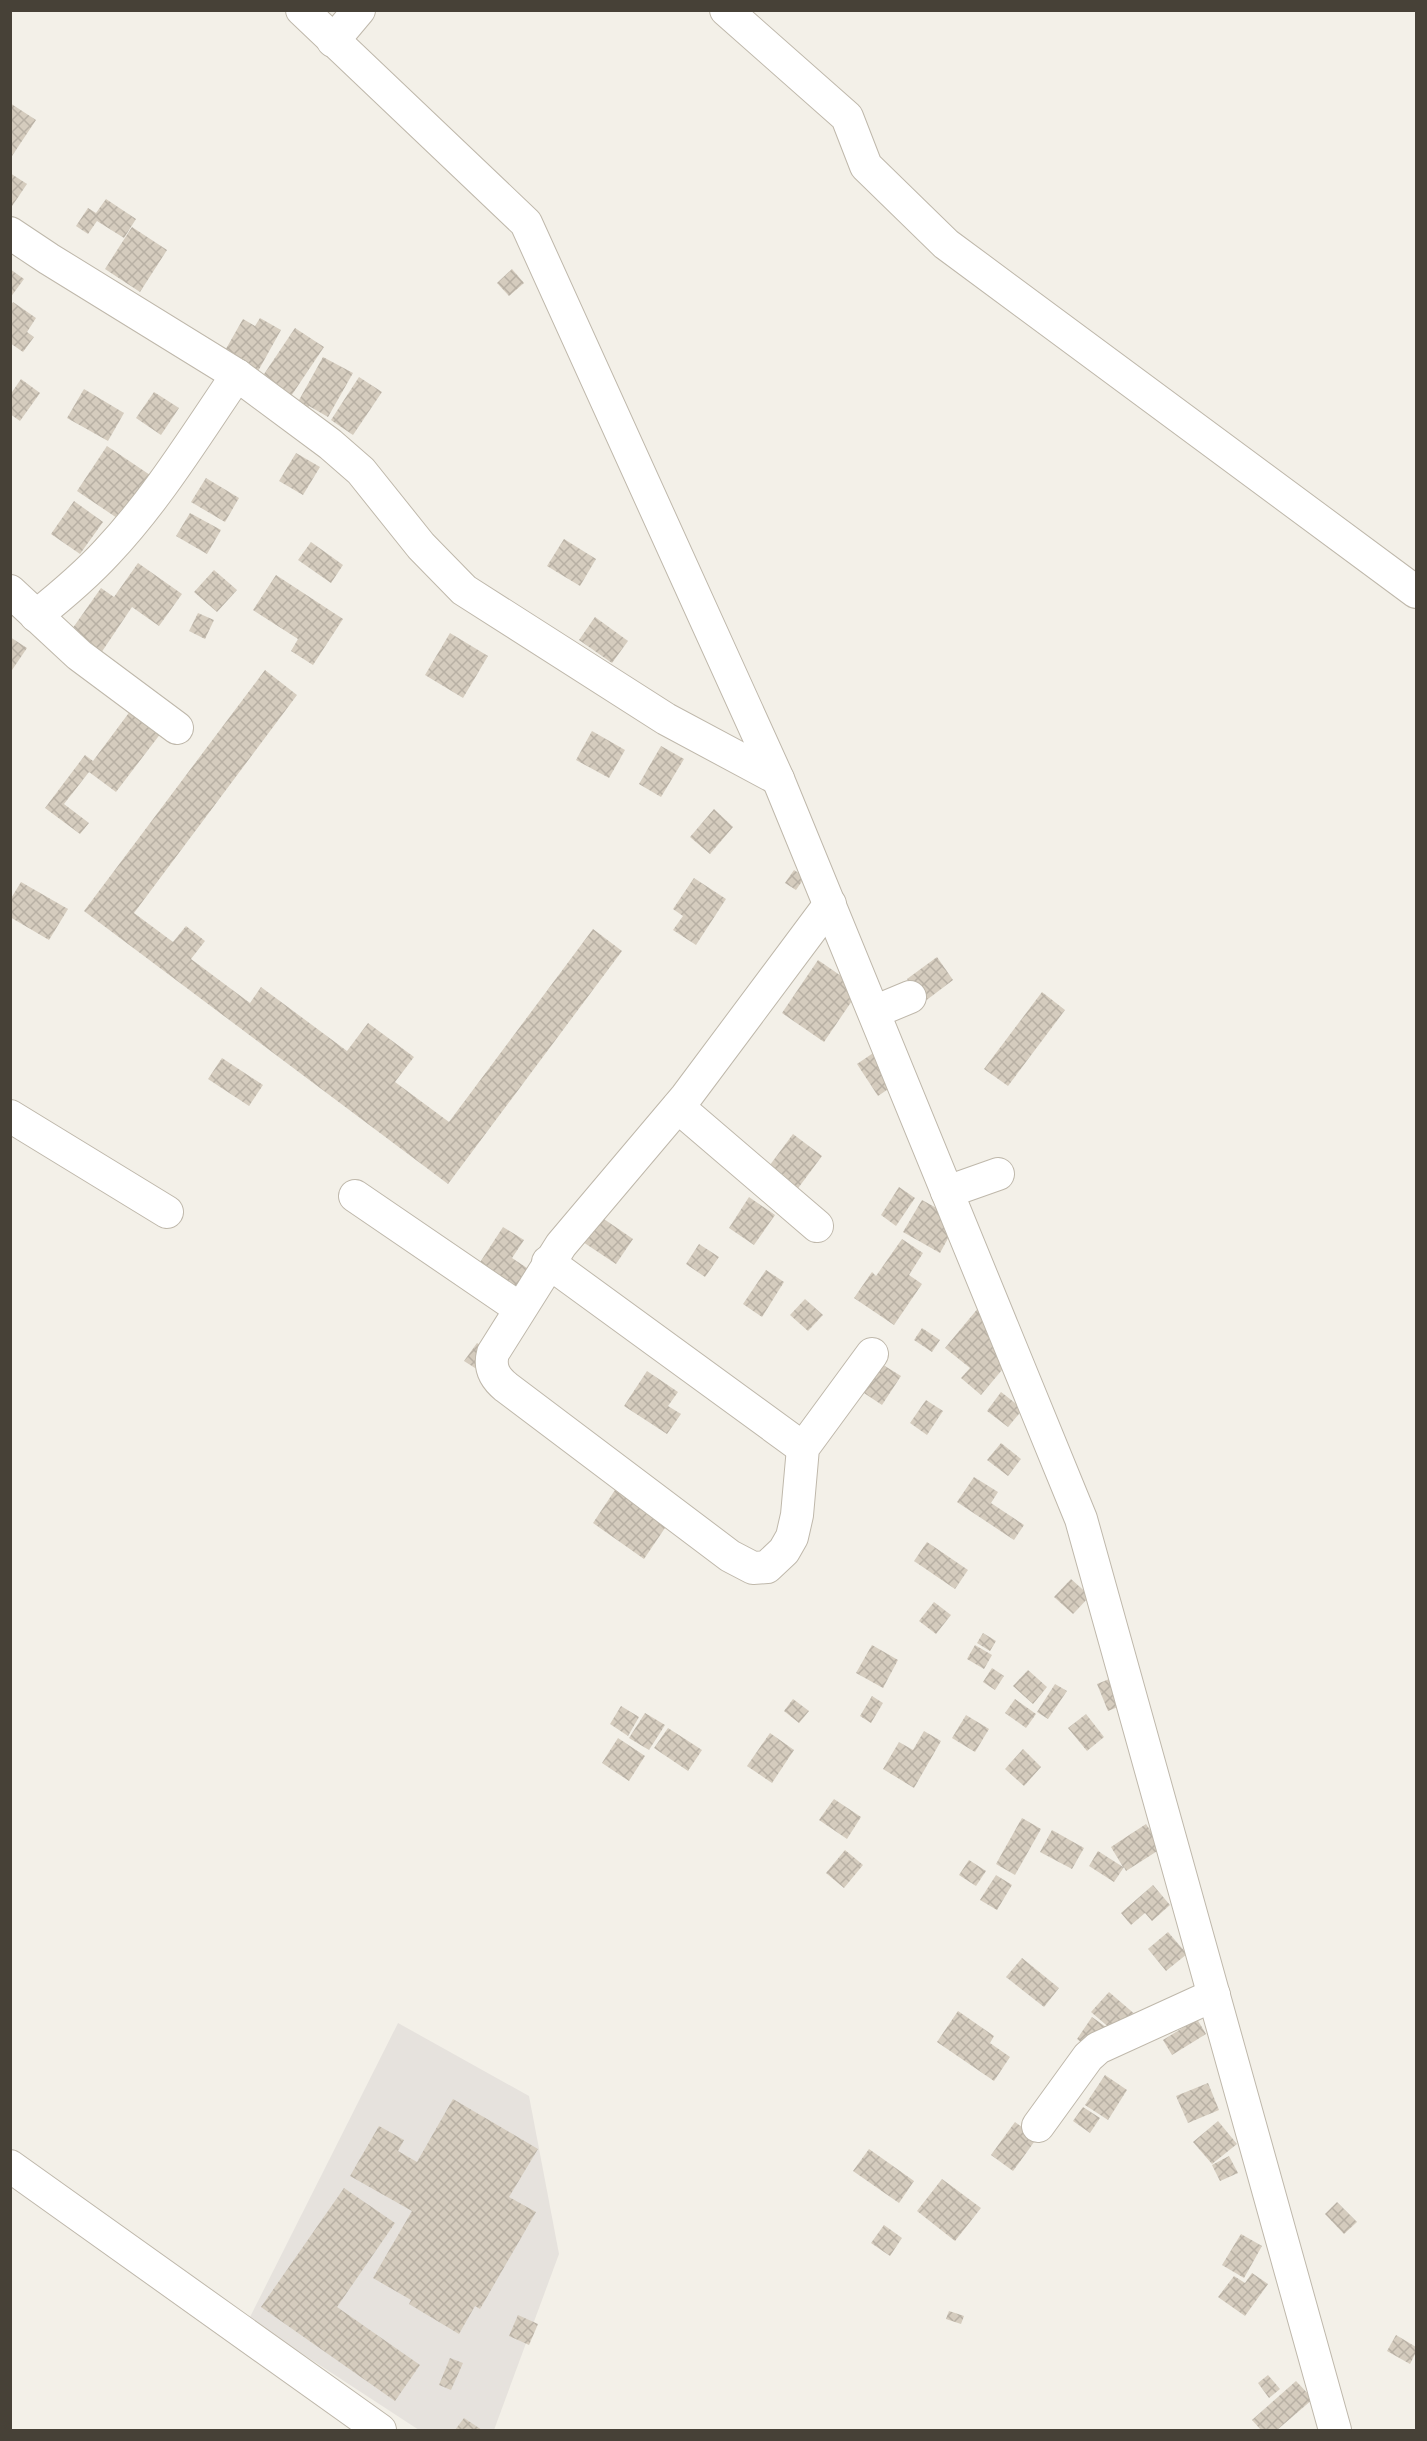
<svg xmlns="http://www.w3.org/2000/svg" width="1427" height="2441" viewBox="0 0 1427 2441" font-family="'Roboto Condensed',sans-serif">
<defs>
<pattern id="building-cross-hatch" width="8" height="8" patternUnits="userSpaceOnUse" patternTransform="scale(1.5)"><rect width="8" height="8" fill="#d5ccbe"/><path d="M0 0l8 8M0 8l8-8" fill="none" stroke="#b8b0a4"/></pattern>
</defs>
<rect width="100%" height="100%" fill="#f3f0e8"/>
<path fill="#e6e2dd" d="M398,2023l131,73 30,158 -65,176h-75l-170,-111z"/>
<g fill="url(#building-cross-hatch)">
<path d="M10,103l26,17 -26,39z"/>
<path d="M10,173l17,11 -17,25z"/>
<path d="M106,199l30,20 -12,19 -27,-17 -9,13 -12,-8 12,-18 8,5z"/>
<path d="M132,227l35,23 -27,42 -35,-23z"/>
<path d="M10,269l14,10 -14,19z"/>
<path d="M512,269l12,14 -15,13 -12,-13z"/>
<path d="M13,302l23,16 -9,14 7,5 -11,15 -13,-9v-37z"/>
<path d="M260,318l21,12 -24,43 -34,-19 20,-35 12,7z"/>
<path d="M295,328l29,19 -39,58 -29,-19z"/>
<path d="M323,357l30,16 -25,44 -19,-11 -5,8 -10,-5z"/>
<path d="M359,377l23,15 -29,43 -22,-15z"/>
<path d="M21,379l19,14 -20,28 -10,-7v-19z"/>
<path d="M84,389l40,24 -16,28 -41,-23z"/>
<path d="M154,392l25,16 -18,27 -25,-17z"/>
<path d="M107,446l46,31 -30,45 -46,-31z"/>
<path d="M296,453l24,14 -17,28 -24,-14z"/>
<path d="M206,478l33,20 -14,24 -34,-20z"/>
<path d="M74,501l29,21 -23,32 -29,-20z"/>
<path d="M190,513l31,17 -14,24 -31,-18z"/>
<path d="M564,539l32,20 -16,27 -33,-20z"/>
<path d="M311,542l32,23 -12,18 -33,-23z"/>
<path d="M138,563l44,31 -23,32 -27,-19 -31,46 -31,-21 31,-44 13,9z"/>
<path d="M214,570l23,20 -20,22 -23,-20z"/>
<path d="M276,575l67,44 -30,46 -22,-14 7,-12 -45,-29z"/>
<path d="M198,613l16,7 -9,19 -16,-8z"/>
<path d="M595,617l33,24 -16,22 -33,-23z"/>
<path d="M450,633l38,23 -25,42 -38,-23z"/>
<path d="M10,637l17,11 -17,25z"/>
<path d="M265,670l32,25 -163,218 39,29 13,-16 19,15 -14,18 59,44 11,-16 86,64 21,-28 46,34 -19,25 54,40 144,-193 29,22 -174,233 -364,-273z"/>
<path d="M131,710l30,23 -45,59 -27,-20 -25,32 25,19 -9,11 -35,-26 40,-53 8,6z"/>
<path d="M592,731l33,19 -16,28 -33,-18z"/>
<path d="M661,746l23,13 -23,38 -22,-13z"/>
<path d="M714,809l19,18 -23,27 -20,-17z"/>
<path d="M794,870l11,7 -9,13 -11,-7z"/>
<path d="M694,878l32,21 -30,46 -23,-15 10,-14 -10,-7z"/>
<path d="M21,882l47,27 -19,31 -39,-23v-17z"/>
<path d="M937,957l16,23 -29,22 -17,-23z"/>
<path d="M818,960l42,29 -36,53 -42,-29z"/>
<path d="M1042,992l23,18 -57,76 -24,-17z"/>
<path d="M882,1047l21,32 -25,17 -21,-32z"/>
<path d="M222,1058l41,27 -14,21 -41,-27z"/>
<path d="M793,1134l29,22 -26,35 -29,-22z"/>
<path d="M899,1187l16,11 -19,28 -15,-11z"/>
<path d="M749,1197l26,18 -21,30 -25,-17z"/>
<path d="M922,1200l36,20 -18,33 -37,-21z"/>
<path d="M601,1217l32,22 -17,25 -33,-22z"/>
<path d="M503,1227l21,13 -12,18 18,12 -18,28 -39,-25z"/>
<path d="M902,1239l21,14 -14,22 13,9 -28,41 -40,-27 18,-26 4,4z"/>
<path d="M699,1244l20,13 -14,20 -19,-13z"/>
<path d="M766,1270l18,12 -22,35 -19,-13z"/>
<path d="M805,1299l18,16 -15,16 -18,-16z"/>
<path d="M984,1301l23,19 -17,20 22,18 -31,37 -20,-17 9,-10 -25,-20z"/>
<path d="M922,1328l18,12 -8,12 -18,-12z"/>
<path d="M477,1343l11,7 -13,18 -11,-7z"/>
<path d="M880,1363l21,13 -19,29 -21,-14z"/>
<path d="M647,1371l31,21 -10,14 13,8 -14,20 -43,-28z"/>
<path d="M1001,1392l22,17 -15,18 -21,-16z"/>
<path d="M926,1400l17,11 -16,24 -17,-12z"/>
<path d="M1001,1443l20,16 -13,17 -21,-16z"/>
<path d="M974,1477l24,15 -7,11 33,22 -10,15 -57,-38z"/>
<path d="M617,1487l52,35 -25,37 -51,-36z"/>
<path d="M927,1542l41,28 -13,19 -41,-28z"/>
<path d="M1071,1579l19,17 -17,18 -19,-17z"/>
<path d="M934,1602l17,13 -15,19 -17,-13z"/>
<path d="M983,1633l13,8 -6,10 -13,-8z"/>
<path d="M872,1645l26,15 -15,28 -27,-15z"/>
<path d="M975,1645l17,10 -8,14 -17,-10z"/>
<path d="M992,1668l12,8 -9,14 -12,-8z"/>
<path d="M1028,1670l19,17 -14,17 -20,-18z"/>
<path d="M1114,1677l11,27 -17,7 -11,-27z"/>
<path d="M1055,1684l12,7 -19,28 -11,-7z"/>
<path d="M872,1696l11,7 -12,20 -11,-7z"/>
<path d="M793,1699l16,12 -10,12 -15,-12z"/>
<path d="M1015,1699l21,15 -10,14 -21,-15z"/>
<path d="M621,1706l18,11 -11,19 -18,-12z"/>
<path d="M645,1713l20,12 -16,25 -20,-12z"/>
<path d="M1086,1714l18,23 -17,14 -19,-23z"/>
<path d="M966,1715l23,14 -14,23 -23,-14z"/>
<path d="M668,1728l34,22 -14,21 -34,-23z"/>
<path d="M924,1731l17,10 -27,47 -31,-19 16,-27 14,8z"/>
<path d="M770,1733l24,17 -22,33 -25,-17z"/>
<path d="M618,1738l27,18 -16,25 -27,-18z"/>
<path d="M1023,1749l18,18 -17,19 -19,-17z"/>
<path d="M834,1799l27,18 -14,22 -28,-19z"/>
<path d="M1022,1818l19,11 -26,46 -19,-11z"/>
<path d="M1146,1824l16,24 -36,23 -2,-4 -10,15 -25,-16 9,-15 25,16 -12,-20z"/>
<path d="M1052,1830l32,18 -12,21 -32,-17z"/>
<path d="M845,1850l18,15 -19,23 -18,-15z"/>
<path d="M969,1860l17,11 -10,15 -17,-11z"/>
<path d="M996,1875l16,10 -15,25 -17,-10z"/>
<path d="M1153,1885l17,20 -18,16 -7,-8 -14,12 -10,-12z"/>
<path d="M1168,1932l19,22 -21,17 -18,-22z"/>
<path d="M1022,1958l37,30 -15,19 -38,-30z"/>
<path d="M1109,1992l28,24 -18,20 -28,-24z"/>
<path d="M958,2011l36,25 -4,7 20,14 -16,24 -57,-39z"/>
<path d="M1092,2017l25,18 -15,22 -25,-18z"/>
<path d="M1197,2019l9,15 -34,21 -9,-15z"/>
<path d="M1105,2075l22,15 -19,30 -23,-15z"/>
<path d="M1208,2083l11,27 -31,13 -12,-27z"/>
<path d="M453,2099l85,50 -29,48 27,15 -56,97 -5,-3 -16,28 -50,-30 2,-4 -38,-22 39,-67 -62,-35 29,-50 25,14 -6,11 19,11z"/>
<path d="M1083,2107l17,11 -10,15 -17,-12z"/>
<path d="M1218,2121l19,23 -25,20 -19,-22z"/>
<path d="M1015,2122l22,16 -24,33 -22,-16z"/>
<path d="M869,2149l45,32 -15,22 -46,-32z"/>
<path d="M1229,2156l9,17 -18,8 -8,-16z"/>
<path d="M942,2179l39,29 -26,33 -38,-30z"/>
<path d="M344,2188l51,35 -58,84 83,58 -25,36 -134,-94z"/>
<path d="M1337,2202l20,20 -13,12 -19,-20z"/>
<path d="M884,2225l18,13 -12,18 -19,-13z"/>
<path d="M1241,2234l21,12 -18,32 -22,-13z"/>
<path d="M1252,2273l16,11 -23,32 -27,-19 16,-21 11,7z"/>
<path d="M949,2311l15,5 -3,8 -15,-5z"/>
<path d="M518,2315l20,9 -9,21 -20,-9z"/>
<path d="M1396,2335l20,12v5l-6,12 -23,-13z"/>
<path d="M450,2358l13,5 -12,27 -12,-5z"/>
<path d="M1268,2375l12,14 -11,9 -11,-15z"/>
<path d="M1296,2381l17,18 -36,31h-16l-9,-10z"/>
<path d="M464,2418l18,12h-27z"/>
</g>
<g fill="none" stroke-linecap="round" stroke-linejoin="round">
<defs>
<g id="minor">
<path d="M302,10l224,213 252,556 303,740 254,911"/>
<path d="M726,10l121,107 19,49 80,78 470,348"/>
<path d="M333,41l26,-31"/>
<path d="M10,233l39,26 188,116 93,69 31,27 60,75 43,44 202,129 112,60"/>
<path d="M10,591l69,64 98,73"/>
<path d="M36,616c25,-20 49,-40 71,-64 50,-53 89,-117 130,-177"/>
<path d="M830,904l-144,193 -125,148 -68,108c-4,15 2,25 13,34l224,169 23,12 14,-1 17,-16 8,-14 5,-22 6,-67 69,-94"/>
<path d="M874,1012l36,-15"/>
<path d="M678,1107l139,119"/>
<path d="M10,1116l157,96"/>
<path d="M947,1192l51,-18"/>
<path d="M355,1196l164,112"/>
<path d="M548,1262l255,186"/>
<path d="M1038,2126l50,-69 10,-9 116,-53"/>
<path d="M10,2166l370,264"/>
</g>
</defs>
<use href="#minor" stroke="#bfb8ab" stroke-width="34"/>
<use href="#minor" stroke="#fff" stroke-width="32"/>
</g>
<rect width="1427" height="2441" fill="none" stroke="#474137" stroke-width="24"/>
</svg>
